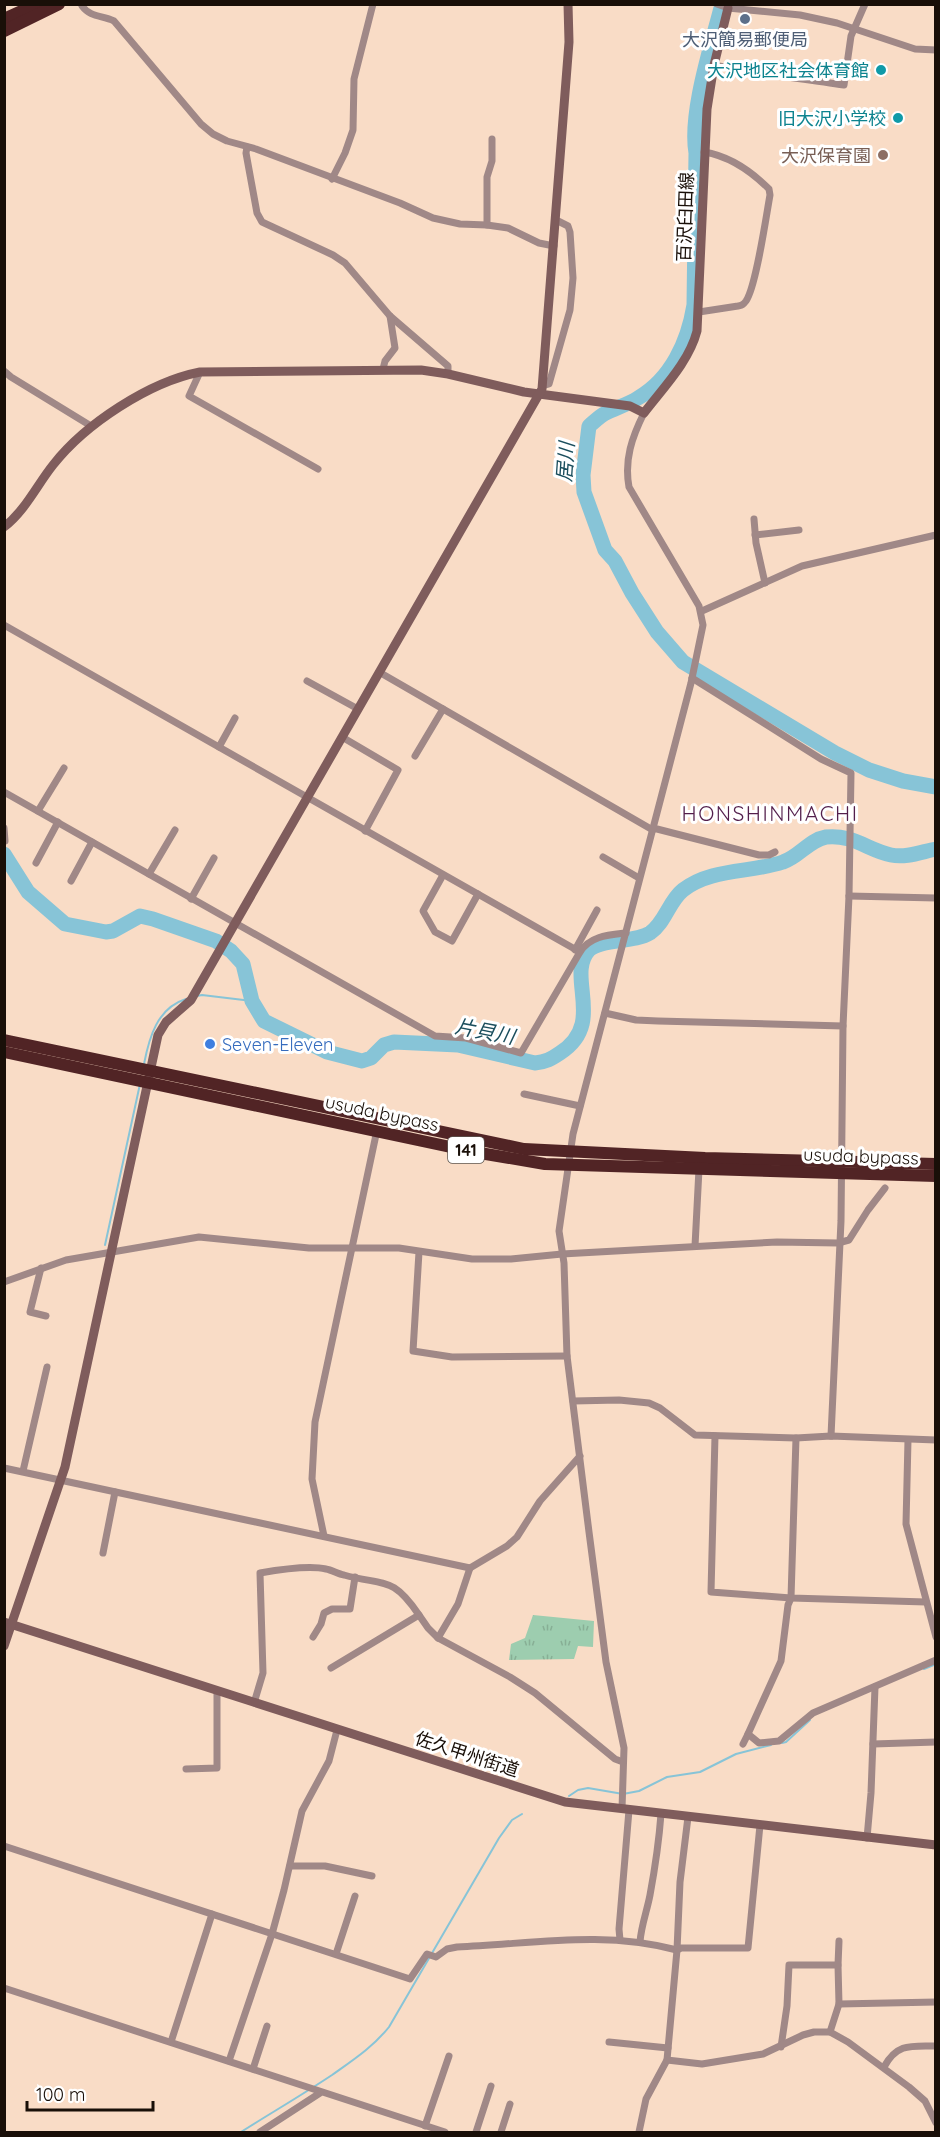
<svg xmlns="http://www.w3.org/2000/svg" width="940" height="2137" viewBox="0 0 940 2137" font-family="Quicksand,'Noto Sans JP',sans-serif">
<defs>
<pattern id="park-tufts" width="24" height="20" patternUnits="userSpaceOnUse" patternTransform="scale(1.5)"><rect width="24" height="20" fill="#9dcdaf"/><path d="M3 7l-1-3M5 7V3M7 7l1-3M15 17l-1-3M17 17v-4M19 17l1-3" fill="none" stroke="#87af95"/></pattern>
</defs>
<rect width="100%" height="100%" fill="#f9dcc6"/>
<path fill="url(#park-tufts)" d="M533,1615l61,6 -1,26 -15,-1 -4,13 -65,1 2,-16 14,-6z"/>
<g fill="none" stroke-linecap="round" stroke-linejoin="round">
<g stroke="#87c4d7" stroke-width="2">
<path d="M197,996l5,-1 50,6"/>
<path d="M144,1064c5,-26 13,-56 42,-65"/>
<path d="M105,1245l35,-161"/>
<path d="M924,1669l12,-5"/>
<path d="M782,1743l4,-1 24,-22"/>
<path d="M569,1796l9,-6 10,-2 35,6 16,-3 28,-14 33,-5 36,-18 35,-9"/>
<path d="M241,2132c30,-19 61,-37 91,-57 21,-15 41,-28 57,-48l110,-189 13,-18 10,-6"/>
</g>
<g stroke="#87c4d7" stroke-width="15">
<path d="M722,4c-10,40 -33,109 -26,149l-2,152c-6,37 -23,74 -56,93 -11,7 -23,10 -34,16 -5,3 -10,8 -15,12l-6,49 1,17 21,58 10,11 17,32 25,39 26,30 152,91 34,17 34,11 33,6"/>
<path d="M4,854l24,38 37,32 41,8 7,-1 27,-15 13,3 63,22 15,10 12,13 9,37 12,20 63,31 35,9 9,-3 13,-13 10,-3 64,3 77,18c11,-1 16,-4 25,-10 47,-30 5,-77 29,-103 12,-12 45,-7 61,-17 15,-10 19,-32 33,-43 28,-22 68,-17 100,-28 16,-5 26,-22 43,-25 26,-3 42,13 65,18 15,3 30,-3 45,-6"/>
</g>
<g stroke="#a08887" stroke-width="7">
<path d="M717,4l11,4 72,7 37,8 78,26 21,1"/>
<path d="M82,6c9,12 20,9 32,15l87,103 12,10 14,7 29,8 144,54 33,15 27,6 27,1 21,3 31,15 15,3"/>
<path d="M714,65c42,9 86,13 130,20l7,-49 14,-32"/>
<path d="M247,147l-1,6 11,60 5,9 71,33 12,8 45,53 58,50v8"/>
<path d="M332,179l13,-26 8,-23 1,-51 19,-75"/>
<path d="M487,225v-48l5,-16v-22"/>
<path d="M699,312l39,-6c4,-1 5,-1 8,-5 10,-14 20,-84 24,-106l-1,-6c-17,-17 -40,-33 -65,-37"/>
<path d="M383,369l2,-8 10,-13 -5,-32"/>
<path d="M4,371l7,6 80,49"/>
<path d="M200,372l-11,24 129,73"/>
<path d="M542,386l7,-2 21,-74 3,-32 -3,-46 -2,-6 -12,-6"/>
<path d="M754,519l2,24 9,40"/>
<path d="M755,535l44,-5"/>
<path d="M702,611l100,-45 134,-31"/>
<path d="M4,625l576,327c10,-16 28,-17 46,-19"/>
<path d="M379,672l272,157h6l102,26h10l6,-3"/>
<path d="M692,678l129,81 30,14 -2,123 -6,130 -2,195 -10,215"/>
<path d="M307,681l51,28"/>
<path d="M342,737l56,33 -33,61"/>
<path d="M219,747l16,-29"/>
<path d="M415,756l28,-47"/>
<path d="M4,792l431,244 31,2 55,15 59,-101"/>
<path d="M38,811l26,-43"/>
<path d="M4,828l1,13"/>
<path d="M603,857l36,21"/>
<path d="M36,863l22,-41"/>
<path d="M149,874l26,-44"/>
<path d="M443,875l-20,36 12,21 17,9 26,-47"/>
<path d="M71,881l21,-39"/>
<path d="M849,896l87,2"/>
<path d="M191,899l23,-41"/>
<path d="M575,950l22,-40"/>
<path d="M605,1013l31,7 22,1 185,5"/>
<path d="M524,1094l56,12"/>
<path d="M695,1246l4,-77"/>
<path d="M419,1252l-6,99 39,6 115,-1"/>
<path d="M41,1268l-11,44 16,4"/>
<path d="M4,1282l62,-22 133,-23 110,11h90l73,11h39l51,-5 215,-12 61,1 11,-3 19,-30 17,-22"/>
<path d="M573,1401l46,-1 30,3 11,5 35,27 101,3 35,-2 105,4"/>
<path d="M715,1436l-4,156 80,6 135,4"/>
<path d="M796,1438l-5,160 -3,7 -7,56 -33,73 11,9 20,-2 34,-28 123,-53"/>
<path d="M908,1440l-2,84 30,113"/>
<path d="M580,1456l-40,45 -23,36 -10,9 -37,22 -12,36 -20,34 72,39 25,16 80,66 8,3"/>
<path d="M4,1468l466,100"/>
<path d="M23,1471l24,-104"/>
<path d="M324,1536l-12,-57 3,-57 62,-292"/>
<path d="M103,1553l12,-61"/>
<path d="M313,1637l8,-13 3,-11 8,-4h18l5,-32"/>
<path d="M331,1668l88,-53 9,13 10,10"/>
<path d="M254,1703l9,-30 -3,-100c17,-3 49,-8 66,-4 6,1 12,5 18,6 40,11 48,0 75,40"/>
<path d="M743,1744l5,-10"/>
<path d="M873,1744l63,-2"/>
<path d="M186,1769l31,-1v-77"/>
<path d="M622,1809l2,-61 -18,-86 -17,-130 -22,-176 -3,-93 -5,-32 14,-97 118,-451 12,-58 -4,-19 -70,-119c-5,-27 3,-50 15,-74"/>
<path d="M867,1838l4,-45 4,-106"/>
<path d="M4,1846l406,133 17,-25 9,3 11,-8 10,-2c76,-3 145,-17 220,3l4,-2h67l12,-123"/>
<path d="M290,1866h35l47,10"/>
<path d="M620,1940l-1,-11 10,-119"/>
<path d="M640,1942c1,-16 7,-31 10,-47 5,-27 9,-54 11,-81"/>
<path d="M336,1954l19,-58"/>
<path d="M838,1965l1,-24"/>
<path d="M4,1988l441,144"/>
<path d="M839,2004l97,-2"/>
<path d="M171,2042l41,-128"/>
<path d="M609,2042l59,6"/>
<path d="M781,2047l6,-41 2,-41h49l1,39 -9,28"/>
<path d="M667,2060l35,4 61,-10 40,-19 11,-3h16l18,10 61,45 16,14 11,22"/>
<path d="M229,2061l43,-127 12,-44 18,-79 27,-50 8,-31"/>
<path d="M884,2067c13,-24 27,-21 52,-21"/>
<path d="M253,2069l14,-43"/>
<path d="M425,2126l24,-70"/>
<path d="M260,2132l60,-39"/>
<path d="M476,2132l15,-46"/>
<path d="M501,2132l9,-28"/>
<path d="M639,2132l7,-33 21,-39 10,-110 3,-68 8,-65"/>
</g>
<g stroke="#7f5c5c" stroke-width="9">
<path d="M4,527c21,-16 33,-42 49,-62 32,-41 96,-83 147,-93l221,-2 27,4 76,18 106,14 14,7c19,-25 45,-51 53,-82l10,-222 7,-44 14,-57"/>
<path d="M4,1622l561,180 371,43"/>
<path d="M4,1646l61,-179 93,-432 8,-13 25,-22 351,-611 27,-347 -1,-38"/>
</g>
<g stroke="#512425" stroke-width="12">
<path d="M4,19l33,-15"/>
<path d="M4,31l55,-27"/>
<path d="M4,1040l520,109 181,9 231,6"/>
<path d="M4,1052l470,100 71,12 391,12"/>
</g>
</g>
<circle fill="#5c6f8a" stroke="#fff" stroke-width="2" cx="745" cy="19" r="6"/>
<g fill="#0f9aa8" stroke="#fff" stroke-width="2">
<circle cx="881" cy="70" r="6"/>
<circle cx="898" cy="118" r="6"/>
</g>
<circle fill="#8d6e63" stroke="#fff" stroke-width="2" cx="883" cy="155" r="6"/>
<circle fill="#3f7fe0" stroke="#fff" stroke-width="2" cx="210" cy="1044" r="6"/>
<g text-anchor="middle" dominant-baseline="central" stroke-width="6" stroke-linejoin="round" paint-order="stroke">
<rect fill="#fff" stroke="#5e5752" stroke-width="1.5" x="448" y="1137" width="36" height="26" rx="4.5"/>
<g font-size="16" font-weight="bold" fill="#190f08">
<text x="466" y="1150">141</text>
</g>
<g font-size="18" fill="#4e5e75" stroke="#fff">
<text x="745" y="39">大沢簡易郵便局</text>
</g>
<g font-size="18" fill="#0d838f" stroke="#fff" text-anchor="end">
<text x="869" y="70">大沢地区社会体育館</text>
<text x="886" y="118">旧大沢小学校</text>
</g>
<g font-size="18" fill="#785e54" stroke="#fff" text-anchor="end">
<text x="871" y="155">大沢保育園</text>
</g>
<g font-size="18" fill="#190f08" stroke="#fff">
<text transform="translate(685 217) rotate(-88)">百沢臼田線</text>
<text transform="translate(382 1113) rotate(12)">usuda bypass</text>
<text transform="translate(861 1156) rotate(2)">usuda bypass</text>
<text transform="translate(467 1754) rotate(18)">佐久甲州街道</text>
</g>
<g font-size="18" fill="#366cbe" stroke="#fff" text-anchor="start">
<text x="222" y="1044">Seven-Eleven</text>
</g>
<g font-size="20" font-style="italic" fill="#1b4e5d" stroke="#fff">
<text transform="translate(565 462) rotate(-86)">居川</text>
<text transform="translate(485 1031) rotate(11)">片貝川</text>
</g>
<g font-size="21" letter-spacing="1.5" fill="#531f4c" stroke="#fff">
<text x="770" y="813">HONSHINMACHI</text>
</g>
</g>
<rect width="940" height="2137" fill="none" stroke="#190f08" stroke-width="12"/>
<path d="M27 2101v9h126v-9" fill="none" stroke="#190f08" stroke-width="3"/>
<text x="36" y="2101" font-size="18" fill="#190f08" stroke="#ffffff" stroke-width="4.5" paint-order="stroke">100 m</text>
</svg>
